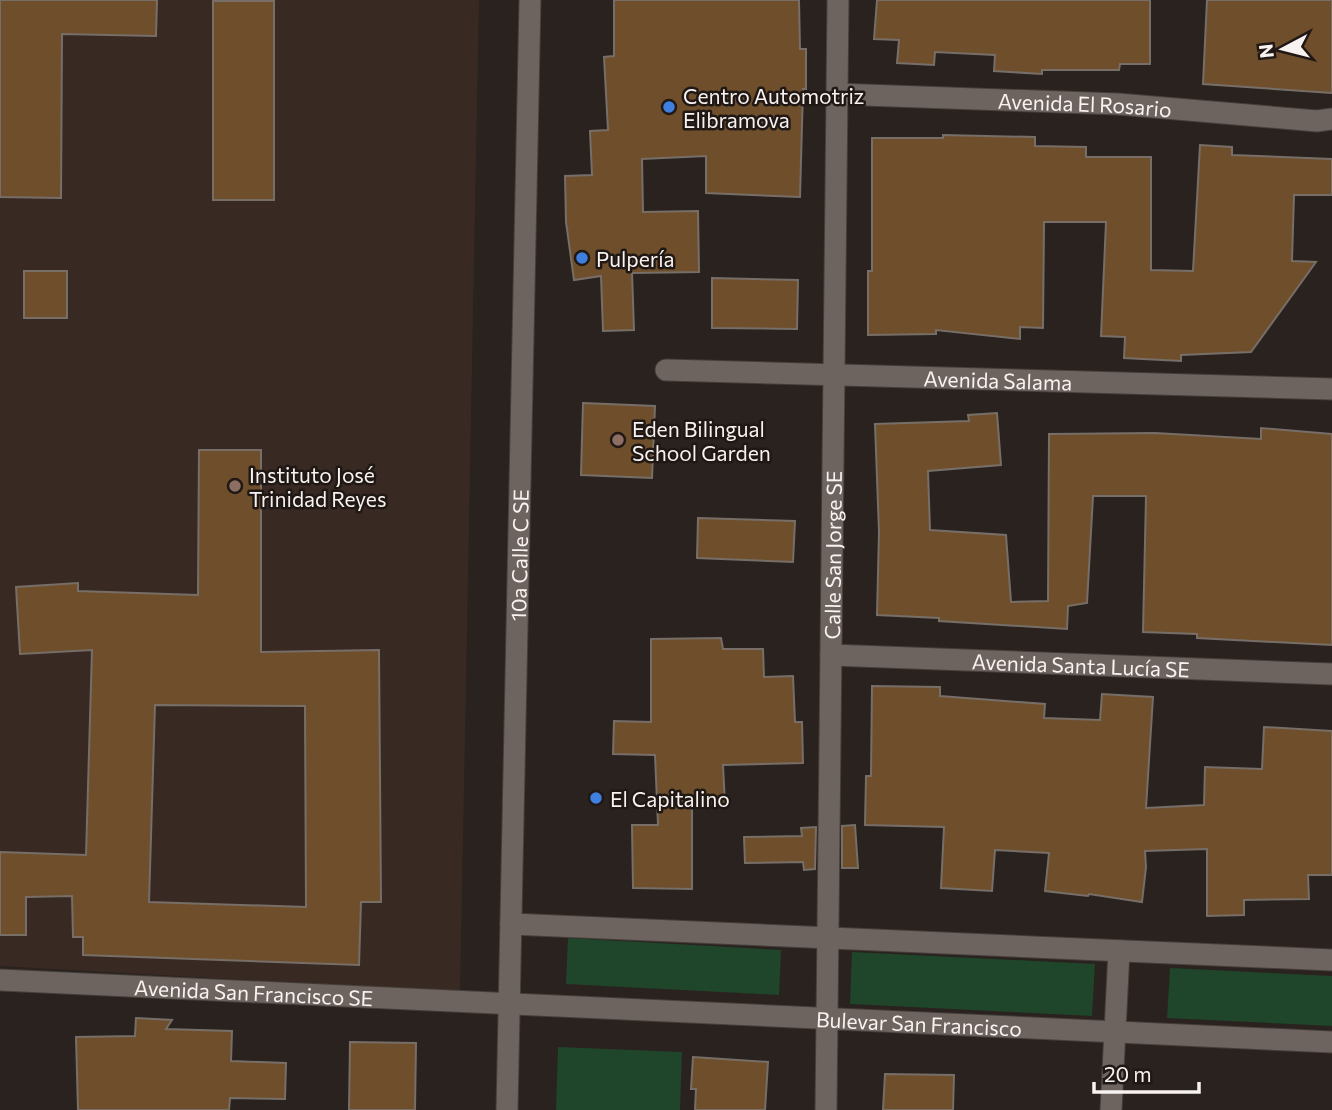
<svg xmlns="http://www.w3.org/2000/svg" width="1332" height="1110" viewBox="0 0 1332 1110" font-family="Commissioner,sans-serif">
<rect width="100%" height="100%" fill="#2a221e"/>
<path fill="#382a23" d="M0,0h479l-19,992 -460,-26z"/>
<g fill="#1f452a">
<path d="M568,938l213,12 -2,45 -213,-11z"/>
<path d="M852,952l243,12 -3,52 -242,-12z"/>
<path d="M1170,968l162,8v50l-165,-8z"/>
<path d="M558,1047l124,5 -2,58h-124z"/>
</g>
<g fill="#6f4e2c" stroke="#766e67" stroke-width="2" fill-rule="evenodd">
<path d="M0,0h157l-1,36 -94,-2 -1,164 -61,-1z"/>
<path d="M614,0h185l1,49h6v40h-3l-3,108 -94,-4v-37l-64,3 1,53 55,-1 1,61 -67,1 2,57 -31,1 -2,-55 -27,4 -8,-58 -1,-46 27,-1 -2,-44 18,-1 -4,-73 10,-1z"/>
<path d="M877,0h273v64h-30l-1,6h-77v4l-48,-3 1,-16 -60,-3 -1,13 -37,-2 2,-23 -25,-1z"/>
<path d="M1207,0h125v93l-129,-9z"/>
<rect x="213" y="1" width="61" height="199"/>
<path d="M943,135l92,2v9l51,1v10h65v113l42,1 7,-126 32,2v8l100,4v36h-38l-2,66 24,1 -65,90 -70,3v6l-57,-3 1,-21 -24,-1 5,-114h-62l-1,106 -23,-1v12l-84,-9v4l-68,1v-64h4v-133h71z"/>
<rect x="24" y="271" width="43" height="47"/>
<path d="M712,278l86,2 -1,49 -85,-1z"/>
<path d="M583,403l72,3 -3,72 -71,-3z"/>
<path d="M997,413l4,52 -73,6 2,59 76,5 5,67 37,-1 1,-167 106,-1 106,6v-11l71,6v211l-135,-7v-4l-54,-2 3,-136h-53l-6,107 -19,3 -1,23 -128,-8v-3l-62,-3 2,-83 -4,-108 94,-3 -1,-6z"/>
<path d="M199,450h62v202l118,-2 2,252h-20l-2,63 -276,-10v-18h-10l-1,-41 -46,1v38h-26v-83l86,3 6,-205 -72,4 -4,-67 62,-4v8l120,4zM155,705l150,1 1,201 -157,-5z"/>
<path d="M698,518l97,3 -2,41 -96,-4z"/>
<path d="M721,638l2,11h40l1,28 29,-1 2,46h7l1,41 -80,2 2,39 -33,1v84l-59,-1 -1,-63h26l-3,-70 -42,-1 1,-33 37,1v-83z"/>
<path d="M872,686l68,1v9l105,8 -1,14 56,2 2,-26 51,3 -7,111 58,-3 1,-38 57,2 2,-42 68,4v144h-24l1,24 -65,1v15l-37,1v-67l-62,2 1,16 -4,35 -53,-8 -1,2 -43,-5 4,-38 -54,-3 -3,41 -51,-3 3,-61 -79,-2 1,-49h5z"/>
<path d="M855,825l3,43h-16v-42z"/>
<path d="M816,827l-1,42 -11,1 -1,-8 -58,1 -1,-26 58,-1 -1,-8z"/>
<path d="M136,1018l36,2 -6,9 66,2 -1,30 55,2 -1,36 -55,-1 -1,12h-151l-2,-73 59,-1z"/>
<path d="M350,1042l66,1 -1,67h-66z"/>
<path d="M693,1057l75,5 -3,48h-70l1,-21h-5z"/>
<path d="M885,1074l69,1 -1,35h-70z"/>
</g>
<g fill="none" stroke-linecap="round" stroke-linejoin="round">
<defs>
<g id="minor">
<path id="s1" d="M837,94l281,10 199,17 15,-2"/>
<path id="s2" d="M666,370l666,19"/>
<path id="s3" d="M831,655l501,19"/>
<path d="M511,924l821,36"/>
<path id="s4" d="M0,980l1332,62"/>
<path id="s5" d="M507,1110l23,-1110"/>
<path id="s6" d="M826,1110l12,-1110"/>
<path d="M1111,1110l8,-159"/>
</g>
</defs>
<use href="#minor" stroke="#453e3b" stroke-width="23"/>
<use href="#minor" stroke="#6e645f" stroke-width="21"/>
</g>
<g fill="#3f7fe0" stroke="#201814" stroke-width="2.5">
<circle cx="669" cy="107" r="7"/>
<circle cx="582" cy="258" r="7"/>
<circle cx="596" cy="798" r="7"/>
</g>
<g fill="#8d6e63" stroke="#201814" stroke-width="2.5">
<circle cx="618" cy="440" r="7"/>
<circle cx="235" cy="486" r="7"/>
</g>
<g text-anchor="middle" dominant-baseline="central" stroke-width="5" stroke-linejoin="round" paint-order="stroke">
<g font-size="21" fill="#f8f2f0" stroke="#201814" text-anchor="start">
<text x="683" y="95">Centro Automotriz<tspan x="683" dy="24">Elibramova</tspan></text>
<text x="596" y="258">Pulpería</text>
<text x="632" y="428">Eden Bilingual<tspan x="632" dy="24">School Garden</tspan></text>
<text x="249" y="474">Instituto José<tspan x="249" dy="24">Trinidad Reyes</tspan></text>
<text x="610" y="798">El Capitalino</text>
</g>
<g font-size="21" fill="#f8f2f0" stroke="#201814">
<text stroke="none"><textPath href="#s1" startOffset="248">Avenida El Rosario</textPath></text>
<text stroke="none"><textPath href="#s2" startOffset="332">Avenida Salama</textPath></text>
<text stroke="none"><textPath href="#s5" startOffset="555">10a Calle C SE</textPath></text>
<text stroke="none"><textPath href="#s6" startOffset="555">Calle San Jorge SE</textPath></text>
<text stroke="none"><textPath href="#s3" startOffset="250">Avenida Santa Lucía SE</textPath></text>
<text stroke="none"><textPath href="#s4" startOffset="254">Avenida San Francisco SE</textPath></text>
<text stroke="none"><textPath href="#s4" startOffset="920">Bulevar San Francisco</textPath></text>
</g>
</g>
<g transform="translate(1283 49) rotate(263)" stroke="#201814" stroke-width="5" paint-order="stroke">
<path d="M0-5L12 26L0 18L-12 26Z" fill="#f8f2f0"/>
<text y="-10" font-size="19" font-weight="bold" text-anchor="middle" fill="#f8f2f0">N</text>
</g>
<path d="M1094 1082v10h105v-10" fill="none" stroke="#f8f2f0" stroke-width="3.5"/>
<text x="1104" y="1082" font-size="21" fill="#f8f2f0" stroke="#201814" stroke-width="5" paint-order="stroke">20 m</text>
</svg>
